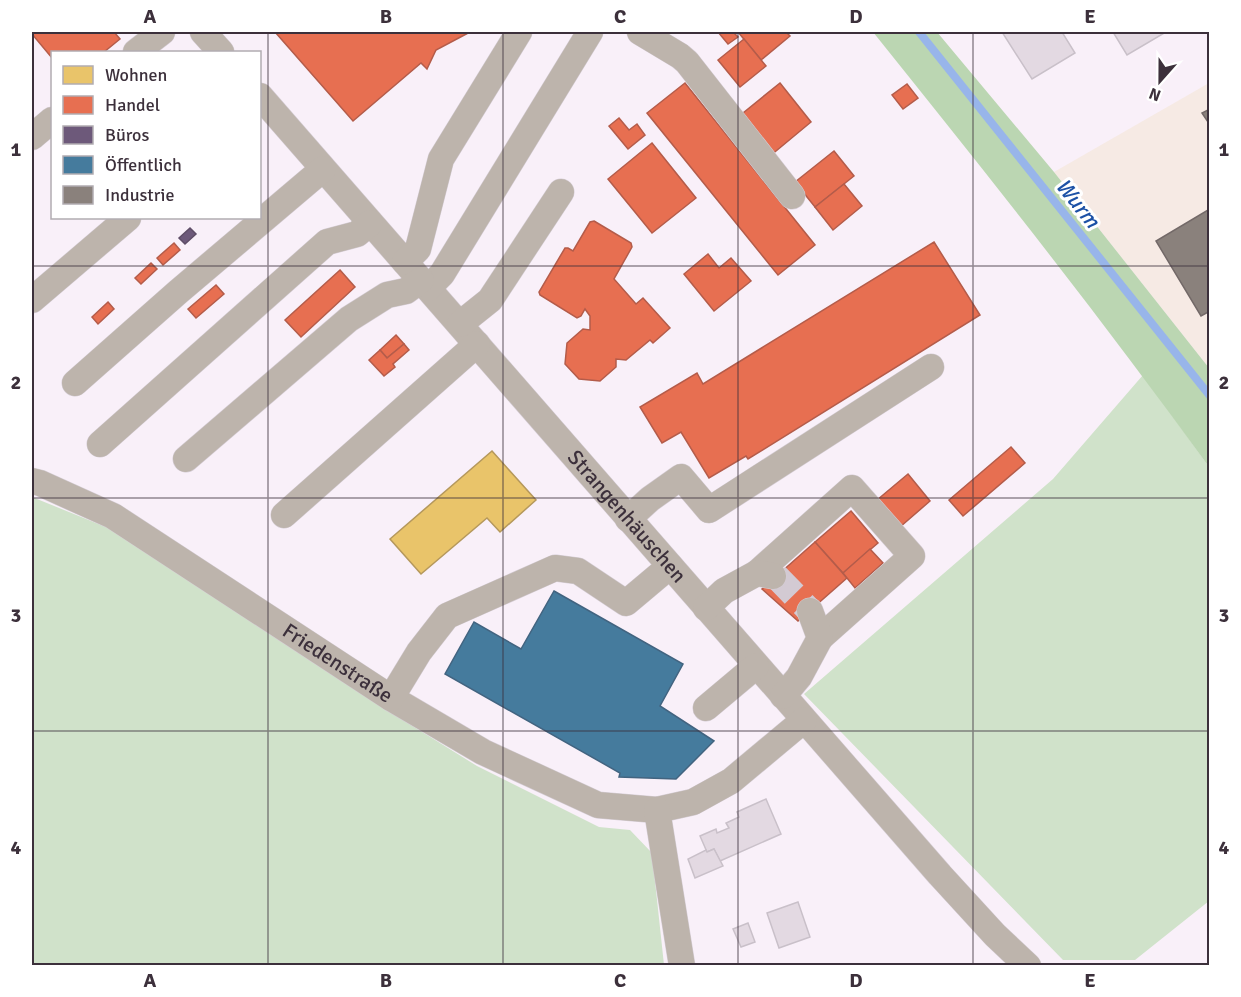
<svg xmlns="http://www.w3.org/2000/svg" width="1241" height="997" viewBox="0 0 1241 997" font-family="Signika,sans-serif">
<rect width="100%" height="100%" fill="#f9f0f9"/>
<path fill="#f6eae4" d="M1209,83v285l-155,-196z"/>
<g fill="#d0e2ca">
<path d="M1143,375l66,92v434l-74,59h-72l-259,-266 249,-215z"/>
<path d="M32,497l74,30 276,180 95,59 122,61 31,3 22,23 12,112h-632z"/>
</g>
<path fill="#bbd6b2" d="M873,32h64l117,140 155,196v99c-107,-148 -221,-292 -336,-435z"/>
<path fill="#e9c46a" stroke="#b5985c" stroke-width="1.5" d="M492,451l44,49 -36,32 -13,-14 -66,56 -31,-35z"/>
<g fill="#e76f51" stroke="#b45c4a" stroke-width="1.5">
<path d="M32,32h82l6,7 -16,13h-52v6l-20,-24z"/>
<path d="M275,32h195l-34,18 -9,19 -6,-6 -68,58z"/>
<path d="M718,32h15l5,5 -10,7z"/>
<path d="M738,32h48l4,4 -29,24z"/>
<path d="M744,39l22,27 -26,21 -22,-27z"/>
<path d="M685,83l130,162 -37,30 -131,-162z"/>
<path d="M780,83l31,39 -41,34 -32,-39z"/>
<path d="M907,84l11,14 -15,11 -11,-14z"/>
<path d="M619,118l10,12 8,-6 8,11 -17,14 -19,-23z"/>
<path d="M652,143l44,55 -44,35 -44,-54z"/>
<path d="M834,151l20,25 -39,31 -20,-25z"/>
<path d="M844,184l18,22 -29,24 -18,-23z"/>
<path d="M594,221l37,22 1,4 -18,32 22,25 7,-6 27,30 -17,15 -3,-3 -24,20 -10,-1v8l-16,14 -21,-2 -14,-15 2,-21 16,-14 7,1v-14l-5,-7 -4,7 -4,2 -37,-23 -1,-3 26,-44h3l5,3 17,-29z"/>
<path d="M934,242l46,73 -232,144 -2,-3 -37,22 -28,-46 -19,11 -22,-36 57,-34 6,11z"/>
<path d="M174,243l6,7 -17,15 -6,-7z"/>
<path d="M708,254l11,14 12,-10 20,23 -37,30 -30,-37z"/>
<path d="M151,263l6,6 -16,15 -6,-6z"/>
<path d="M340,270l15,17 -54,50 -16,-17z"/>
<path d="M216,285l8,9 -28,24 -8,-9z"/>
<path d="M108,302l6,7 -16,15 -6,-7z"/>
<path d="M396,335l8,9 -17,14 -7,-8z"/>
<path d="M404,344l5,6 -16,14 2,3 -11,9 -15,-16 11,-10 7,8z"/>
<path d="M1011,447l14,16 -62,53 -14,-16z"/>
<path d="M908,474l22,27 -30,26 -23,-27z"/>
<path d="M851,511l27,32 -35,30 -28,-31z"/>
<path d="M815,542l32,36 -49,43 -36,-32z"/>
<path d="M870,549l13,14 -28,25 -12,-15z"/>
</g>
<path fill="#6d597a" stroke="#5e4d67" stroke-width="1.5" d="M190,228l6,6 -11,10 -6,-6z"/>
<path fill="#457b9d" stroke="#426480" stroke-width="1.5" d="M554,591l129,73 -23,42 54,35 -38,38 -57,-2 1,-4 -175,-99 29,-52 47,27z"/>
<g fill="#8a817c" stroke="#736968" stroke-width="1.5">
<path d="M1210,109v16l-8,-12z"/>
<path d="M1208,210l2,3v98l-9,5 -45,-75z"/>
</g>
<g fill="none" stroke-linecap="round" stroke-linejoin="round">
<path stroke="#98b5ea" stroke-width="8" d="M919,32l291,364"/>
</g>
<g fill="#e3d9e2" stroke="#c9c0c9" stroke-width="1.5">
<path d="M1002,32h60l13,21 -43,26z"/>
<path d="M1113,32h53l-39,23z"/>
<path d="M766,799l15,35 -61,27 -6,-12 -7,3 -7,-16 16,-7 1,4 12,-5 -3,-5 13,-6 -2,-5z"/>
<path d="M714,849l9,17 -28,12 -7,-19 18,-9 1,2z"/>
<path d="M798,902l12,35 -31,11 -12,-35z"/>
<path d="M748,923l7,19 -14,5 -8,-18z"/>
</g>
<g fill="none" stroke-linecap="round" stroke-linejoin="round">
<path stroke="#d3cad3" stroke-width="26" stroke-dasharray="26 13" stroke-linecap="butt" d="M776,576l34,35"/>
<defs>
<g id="minor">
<path d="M203,32l18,20"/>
<path d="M640,32l40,24 7,6 105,134"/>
<path d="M136,52l26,-20"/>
<path id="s1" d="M260,96l680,779 55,60 33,31"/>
<path d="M32,137l20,-17"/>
<path d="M405,262l13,-13 23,-90 78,-127"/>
<path d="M428,288l14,-14 148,-242"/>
<path d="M32,300l96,-82"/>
<path d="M460,324l30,-24 71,-108"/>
<path d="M75,383l103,-91 145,-123"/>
<path d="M100,444l227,-202 30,-8 13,-11"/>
<path d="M186,459l163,-140 38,-24 19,-4 15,-11"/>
<path id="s2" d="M32,481l8,2 73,33 278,182 92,54 115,53 59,5 36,-8 38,-21 73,-61"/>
<path d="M284,515l193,-171"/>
<path d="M628,519l22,-20 31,-22 28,33 222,-143"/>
<path d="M757,573l95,-85 60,68 -92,82"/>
<path d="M706,608l18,-17 33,-18 16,3"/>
<path d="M783,696l16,-19 21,-39 -10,-27"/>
<path d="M391,698l28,-46 28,-36 108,-48 23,3 48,32 44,-37"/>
<path d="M706,708l50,-42"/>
<path d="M657,810l25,156"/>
</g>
</defs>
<use href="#minor" stroke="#d6ced6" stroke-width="27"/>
<use href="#minor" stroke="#bdb4ac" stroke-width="26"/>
</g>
<path fill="none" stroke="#3c303b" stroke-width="1.5" stroke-opacity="0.55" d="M268,32v934M503,32v934M738,32v934M973,32v934M32,266h1178M32,498h1178M32,731h1178"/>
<g text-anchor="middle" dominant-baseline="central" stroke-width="6" stroke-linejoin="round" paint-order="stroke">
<g font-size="21" fill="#3c303b" stroke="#fff">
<text stroke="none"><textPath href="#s1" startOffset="558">Strangenhäuschen</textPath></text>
<text stroke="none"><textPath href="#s2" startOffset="357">Friedenstraße</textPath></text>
</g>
<g font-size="22" font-style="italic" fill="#1c51a6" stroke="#fff">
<text transform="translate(1078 203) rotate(51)">Wurm</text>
</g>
</g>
<rect width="1241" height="997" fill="none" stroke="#ffffff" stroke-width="66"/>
<rect x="51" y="51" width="210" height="168" fill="#ffffff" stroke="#b1acb1" stroke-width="1.5"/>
<rect x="63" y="66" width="30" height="18" fill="#e9c46a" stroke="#b1acb1" stroke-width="1.5"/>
<text x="105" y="81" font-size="18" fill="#3c303b">Wohnen</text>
<rect x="63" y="96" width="30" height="18" fill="#e76f51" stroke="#b1acb1" stroke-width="1.5"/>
<text x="105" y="111" font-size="18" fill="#3c303b">Handel</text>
<rect x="63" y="126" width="30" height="18" fill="#6d597a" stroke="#b1acb1" stroke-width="1.5"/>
<text x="105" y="141" font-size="18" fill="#3c303b">Büros</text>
<rect x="63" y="156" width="30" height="18" fill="#457b9d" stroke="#b1acb1" stroke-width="1.5"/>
<text x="105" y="171" font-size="18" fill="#3c303b">Öffentlich</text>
<rect x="63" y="186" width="30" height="18" fill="#8a817c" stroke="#b1acb1" stroke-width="1.5"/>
<text x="105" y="201" font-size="18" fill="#3c303b">Industrie</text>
<g transform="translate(1160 81) rotate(201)" stroke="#ffffff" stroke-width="4.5" paint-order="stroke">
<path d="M0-4.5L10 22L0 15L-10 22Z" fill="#3c303b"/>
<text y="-9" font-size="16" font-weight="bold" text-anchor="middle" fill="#3c303b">N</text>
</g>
<rect x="33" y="33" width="1175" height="931" fill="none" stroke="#3c303b" stroke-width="2"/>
<g font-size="20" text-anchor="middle" font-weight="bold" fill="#3c303b">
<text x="150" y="23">A</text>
<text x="386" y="23">B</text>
<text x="620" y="23">C</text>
<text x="856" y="23">D</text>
<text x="1090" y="23">E</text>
<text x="16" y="156">1</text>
<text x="1224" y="156">1</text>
<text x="16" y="389">2</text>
<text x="1224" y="389">2</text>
<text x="16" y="622">3</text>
<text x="1224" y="622">3</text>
<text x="16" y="854">4</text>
<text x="1224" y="854">4</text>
<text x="150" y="987">A</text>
<text x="386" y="987">B</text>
<text x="620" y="987">C</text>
<text x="856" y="987">D</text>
<text x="1090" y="987">E</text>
</g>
</svg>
